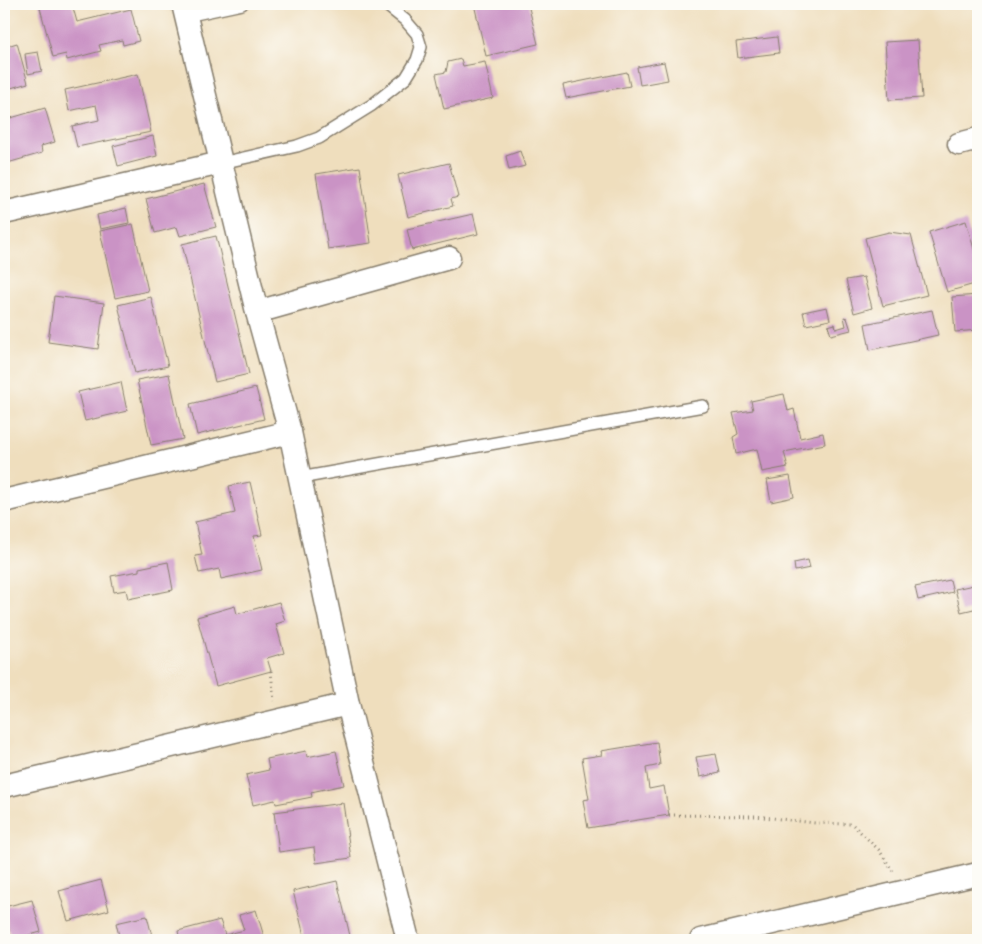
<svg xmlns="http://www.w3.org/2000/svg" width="982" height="944" viewBox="0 0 982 944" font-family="Mali,sans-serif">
<rect width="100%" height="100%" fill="#fdfcf7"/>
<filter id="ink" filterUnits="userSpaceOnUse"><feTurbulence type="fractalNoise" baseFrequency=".02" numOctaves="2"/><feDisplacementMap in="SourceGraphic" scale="10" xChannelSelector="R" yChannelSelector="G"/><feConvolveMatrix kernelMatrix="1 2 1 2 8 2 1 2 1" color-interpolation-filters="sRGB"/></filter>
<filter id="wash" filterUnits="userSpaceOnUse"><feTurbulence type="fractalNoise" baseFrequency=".0096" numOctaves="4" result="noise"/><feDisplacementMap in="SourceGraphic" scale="20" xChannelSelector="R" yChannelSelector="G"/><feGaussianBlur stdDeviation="1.12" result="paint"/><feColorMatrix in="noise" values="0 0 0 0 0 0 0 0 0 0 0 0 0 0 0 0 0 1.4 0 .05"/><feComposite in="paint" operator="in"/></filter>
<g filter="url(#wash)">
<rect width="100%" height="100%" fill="#efdebd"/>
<g id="blocks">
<g fill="#ca93c5">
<path d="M39,4h33l5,18 54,-13 8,32 -16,4 -1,-5 -23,5 2,6 -34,9 -1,-6 -13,3z"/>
<path d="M474,4h54l10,40 -52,12z"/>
<path d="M777,37l2,16 -41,5 -2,-16z"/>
<path d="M918,40l4,58 -33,2 -4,-58z"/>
<path d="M17,43l11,40 -24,7v-43z"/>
<path d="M38,52l4,19 -14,3 -3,-20z"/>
<path d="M461,59l2,7 22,-4 8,36 -49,11 -8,-35 10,-2 2,-10z"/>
<path d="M664,62l4,18 -28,5 -3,-18z"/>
<path d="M627,72l3,14 -64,12 -3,-13z"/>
<path d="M138,74l13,58 -74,15 -5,-21 27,-6 -3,-15 -27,6 -4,-21z"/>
<path d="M45,108l10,34 -14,4 1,7 -38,11v-44z"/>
<path d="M153,136l4,20 -39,10 -5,-20z"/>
<path d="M520,151l5,15 -16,4 -3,-14z"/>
<path d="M449,163l9,34 -7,2 2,7 -45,11 -10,-42z"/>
<path d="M360,167l11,76 -43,6 -12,-75z"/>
<path d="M204,184l12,43 -36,9 -3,-9 -22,6 -9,-34z"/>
<path d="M126,208l3,15 -29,6 -3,-14z"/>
<path d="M473,214l5,20 -66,16 -5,-21z"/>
<path d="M966,221l12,42v20l-31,9 -18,-60z"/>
<path d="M133,224l15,67 -33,7 -15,-67z"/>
<path d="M889,232l22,3 16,60 -44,11 -18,-68z"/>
<path d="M216,236l33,138 -34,8 -33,-138z"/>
<path d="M864,277l8,31 -18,5 -8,-33z"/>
<path d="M978,295v35l-23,2 -3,-35z"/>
<path d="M54,296l50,7 -6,46 -50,-7z"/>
<path d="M151,297l17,69 -33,7 -17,-68z"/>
<path d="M827,307l3,13 -24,5 -3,-13z"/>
<path d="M932,310l6,25 -68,15 -5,-26z"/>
<path d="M844,317l3,1 4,12 -20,5 -3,-9 7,-2 1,5 10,-3z"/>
<path d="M169,374l14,65 -32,6 -14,-65z"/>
<path d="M121,382l6,29 -42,10 -7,-29z"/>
<path d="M256,388l8,31 -67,16 -7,-31z"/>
<path d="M784,394l4,17 6,-2 6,29 23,-5 2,11 -41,8 4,15 -26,5 -5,-23 -21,5 -3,-17 5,-3 -5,-21 20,-3 -2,-9z"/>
<path d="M790,476l4,21 -23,5 -4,-22z"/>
<path d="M250,482l12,53 -8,1 8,34 -41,9 -2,-10 -20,4 -4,-17 7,-1 -7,-33 40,-9 -6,-27z"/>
<path d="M808,560l2,8 -15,3 -1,-8z"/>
<path d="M168,562l5,28 -45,9 -2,-9 -12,2 -3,-16 28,-5v-3z"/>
<path d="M950,580l3,12 -35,8 -3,-13z"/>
<path d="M978,584v24l-17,4 -6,-23z"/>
<path d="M279,602l6,19 -9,3 8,29 -17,5 4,13 -55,15 -19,-69 38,-11 2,8z"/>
<path d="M657,742l3,23 -14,3 3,21 15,-3 5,29 -81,13 -5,-28 6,-1 -7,-41 20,-3 -1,-4z"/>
<path d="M306,751l1,6 29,-6 8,34 -33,7 1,5 -36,7 -1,-4 -22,5 -7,-30 23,-5 -2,-11z"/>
<path d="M716,754l4,19 -20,4 -4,-20z"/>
<path d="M343,803l8,55 -35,5 -2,-16 -35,5 -5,-40z"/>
<path d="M101,880l8,30 -41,11 -9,-30z"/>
<path d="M337,881l14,59h-46l-12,-49z"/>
<path d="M32,900l9,32 -30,8 -7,-33z"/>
<path d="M256,910l9,30h-85l-2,-9 42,-11 5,15 19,-5 -5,-15z"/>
<path d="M147,916l6,24h-33l-4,-17z"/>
<path d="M67,934l1,6h-17l-1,-3z"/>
</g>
</g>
</g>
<g filter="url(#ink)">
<use href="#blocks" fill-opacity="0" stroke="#867d6c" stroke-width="1"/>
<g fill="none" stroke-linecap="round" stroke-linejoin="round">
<defs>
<g id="service">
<path d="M186,16l56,-12"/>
<path d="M221,163l76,-17 22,-8 53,-33 34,-27 11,-18 4,-13 -4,-13 -12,-14 -20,-16"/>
<path d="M300,478l403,-72"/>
</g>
<g id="minor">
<path d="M183,4l74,308 33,120 58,272 60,236"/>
<path d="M959,144l19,-5"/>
<path d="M4,213l217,-50"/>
<path d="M257,312l192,-54"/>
<path d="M4,501l286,-69"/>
<path d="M4,786l344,-82"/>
<path d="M701,940l277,-66"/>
</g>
</defs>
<use href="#service" stroke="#867d6c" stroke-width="14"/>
<use href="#minor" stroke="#867d6c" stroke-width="25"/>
<g stroke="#867d6c" stroke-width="3" stroke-dasharray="1 4" stroke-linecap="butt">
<path d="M271,671l3,30"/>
<path d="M669,815l86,1 60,7 37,1 27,26 15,23"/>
</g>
<use href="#service" stroke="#fff" stroke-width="11"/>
<use href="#minor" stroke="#fff" stroke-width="22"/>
</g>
</g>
<rect width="982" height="944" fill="none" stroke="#fdfcf7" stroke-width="20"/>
</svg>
